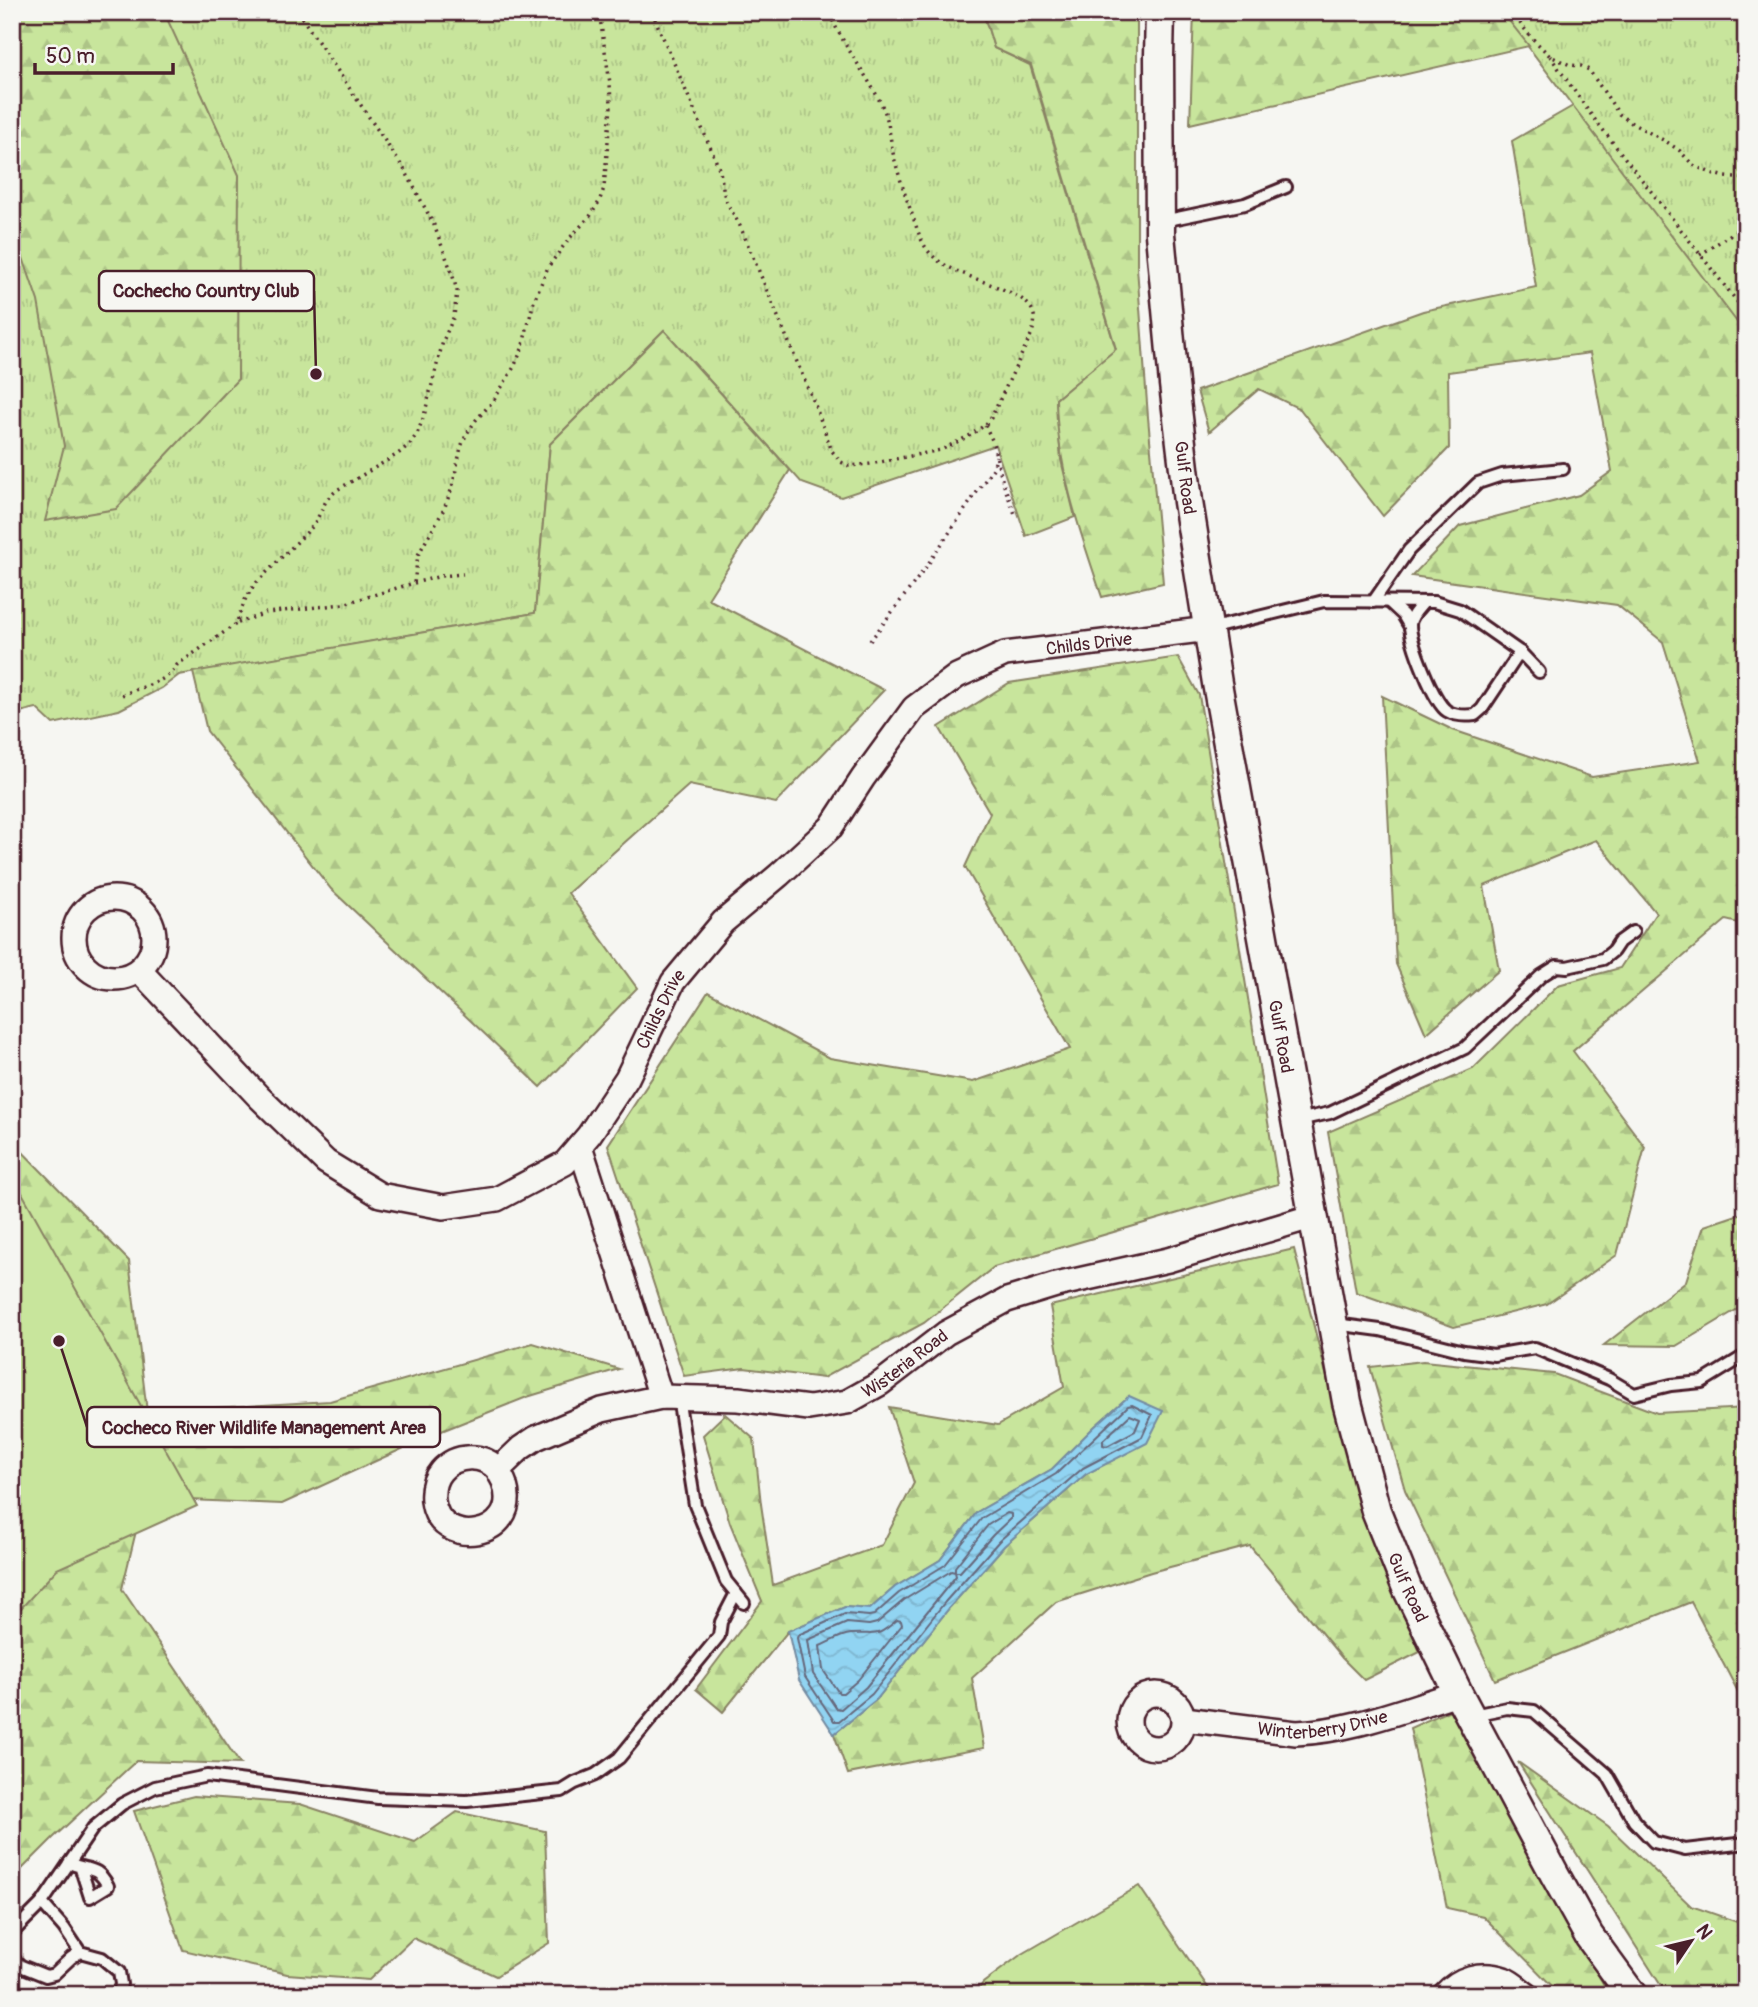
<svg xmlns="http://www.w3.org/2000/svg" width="1758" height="2007" viewBox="0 0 1758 2007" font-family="Pangolin,sans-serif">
<defs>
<pattern id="grass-tufts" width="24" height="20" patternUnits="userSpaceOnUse" patternTransform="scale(1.75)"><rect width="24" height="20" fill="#c8e59c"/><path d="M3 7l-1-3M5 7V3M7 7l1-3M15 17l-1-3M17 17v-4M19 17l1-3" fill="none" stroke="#adc487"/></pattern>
<pattern id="forest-firs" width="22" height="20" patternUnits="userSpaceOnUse" patternTransform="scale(1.75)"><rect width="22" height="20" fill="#c8e59c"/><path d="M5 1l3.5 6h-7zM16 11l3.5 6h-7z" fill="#adc487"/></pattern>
<pattern id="water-waves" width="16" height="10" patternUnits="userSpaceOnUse" patternTransform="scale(1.75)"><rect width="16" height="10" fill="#91d4f2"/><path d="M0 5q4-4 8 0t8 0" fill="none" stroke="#7fb6d0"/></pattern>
</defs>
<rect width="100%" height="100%" fill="#f6f6f2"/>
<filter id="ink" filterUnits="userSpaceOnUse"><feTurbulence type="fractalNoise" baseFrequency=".0143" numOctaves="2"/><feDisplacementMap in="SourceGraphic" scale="14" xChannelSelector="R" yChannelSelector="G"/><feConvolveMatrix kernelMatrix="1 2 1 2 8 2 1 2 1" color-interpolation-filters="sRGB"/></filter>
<g filter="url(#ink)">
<g fill="url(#grass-tufts)" stroke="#898264" stroke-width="2">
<path d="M12,12h971l11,36 36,17 86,285 -60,49 5,61 14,57 -49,19 -31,-91 -154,52 -39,-14 -138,-153 -114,114 -15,169 -356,62 -17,13 -43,22 -66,14 -17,-16 -24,6z"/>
<path d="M1502,12h244v322l-22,-27z"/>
</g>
<g fill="url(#forest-firs)" stroke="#898264" stroke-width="2">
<path d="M12,12h152l75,163 -1,204 -122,130 -71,12 19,-75 -26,-145 -26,-75z"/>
<path d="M983,12h154v255l11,150 15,166 -61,14c-22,-65 -45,-129 -46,-198l60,-50 -85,-284 -37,-17z"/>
<path d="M1194,12h308l27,34 -339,78z"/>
<path d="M1573,106l173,228v591l-20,-5 -153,131 72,96 -28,108 -70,49 -93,23 -98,-35 -28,-160 145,-63 85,-84 62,-17 36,-55 -60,-73 -112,46 15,84 -73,64 -30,-70 -14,-268 71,34 139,47 108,-16 -37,-119 -46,-37 -205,-29 48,-50 119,-31 33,-24 -22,-118 -142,19 1,76 -66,68 -83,-107 -41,-20 -50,43 -12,-41 226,-80 113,-24 -24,-146z"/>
<path d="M664,330l126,140 -82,129 176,91 -108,113 -87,-18 -121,108 69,95 -96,99 -210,-198 -124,-158 -14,-59 342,-59 15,-169z"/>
<path d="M1178,657l21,38 79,489 -284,83 -70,56 -101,55 -79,-10 -60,8 -76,-231 100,-153 122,66 143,24 97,-33 -105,-182 25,-54 -51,-86 70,-44z"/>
<path d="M12,1141l117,120 18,151 183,-11 203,-58 86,26 -92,28 -88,35 -157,72 -138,-6 -22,91 118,175 -104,-3 -83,77 -41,41z"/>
<path d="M1746,1212v92l-70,42 -72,-1 82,-64 18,-55z"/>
<path d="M1294,1249l65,253 61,150 -56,28 -22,-22 -92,-112 -99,26 -95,30 -84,76 12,70 -136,26 -14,-40 43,-35 73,-92 54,-61 82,-72 61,-32 -18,-46 -36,32 -41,41 -75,43 -37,48 -45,27 -25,22 -25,-2 -57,24 -65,81 -27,-23 66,-88 -32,-78 -27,-88 22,-21 29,25 7,65 12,81 109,-40 32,-62 -25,-76 109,18 66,-38 -14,-81z"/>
<path d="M1423,1361l131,13 103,39 89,-5v299l-55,-105 -196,78 -90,-190 -35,-123z"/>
<path d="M1450,1710l78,143 80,139 -7,3h-40l-78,-79 -36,-8 -37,-180z"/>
<path d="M1518,1762l90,64 83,80 55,19v70h-79z"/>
<path d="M194,1796l106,8 115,38 42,-30 88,19 4,112 -53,33 -83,-38 -44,42 -82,-6 -104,-24 -49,-139z"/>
</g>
<g fill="#c8e59c" stroke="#898264" stroke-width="2">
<path d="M12,1175l185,331 -140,63 -45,49z"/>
<path d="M1139,1886l74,109h-239l9,-12 36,-27z"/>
</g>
<path fill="url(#water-waves)" stroke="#758ca2" stroke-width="2" d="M1129,1396l34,15 -16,32 -61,31 -82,72 -54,61 -73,92 -43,35 -35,-54 -11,-49 57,-24 25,2 25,-22 45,-27 37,-48 75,-43 41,-41z"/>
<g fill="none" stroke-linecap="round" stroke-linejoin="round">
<g stroke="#66677b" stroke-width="2">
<path d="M1128,1406l4,-1 20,10 -10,22 -59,31 -84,73 -54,61 -73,92 -33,27h-5l-29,-44 -8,-39 1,-3 47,-21 24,2 5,-1 25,-22 46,-28 37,-47 74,-44z"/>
<path d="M1130,1415l10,4 -5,12 -28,15 -4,-1v-5z"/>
<path d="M1007,1513l4,1v4l-18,17 -33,37h-5l1,4 -90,111 -25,22 -5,-1 -23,-34 -5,-34 39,-17 22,2 8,-2 27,-23 47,-29 4,1v-5l33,-42z"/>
<path d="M897,1620l4,1 1,4 -44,55 -15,13h-4l-16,-23 -3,-24c9,-4 21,-11 31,-12 26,-2 23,6 46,-14z"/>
</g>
<defs>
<g id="service">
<path d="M1163,221l82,-17 41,-17"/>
<path d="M1373,602l36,-52 69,-67 24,-8 61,-6"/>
<path d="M1389,602l14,13 7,12"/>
<path d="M1424,602c-6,7 -14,14 -14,23 0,17 24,78 37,86 8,5 19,5 28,4l7,-6 38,-57"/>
<path d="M1209,629l115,-28 110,1 26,8 60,42 19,20"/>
<path d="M1298,1120l32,-7 135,-65 76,-72 16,-10 10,1 36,-8 10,-8 6,-9 14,-10"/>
<path d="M1335,1324l45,6 84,21 30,4 41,-7 74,31 25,15 37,-9 31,-3 44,-27"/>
<path d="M678,1397l17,108 31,76 18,22"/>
<path d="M1473,1715l34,-7 27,3 73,63 27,47 20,21 31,8 61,-7"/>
<path d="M69,1863c20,9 27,1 39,23l-18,11 -9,-28"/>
<path d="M12,1933l30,-30"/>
<path d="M12,1958l9,8 25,10 8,-2 17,-16 9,-6"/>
<path d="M119,1995l2,-11 -2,-12 -17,-14 -22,-6 -16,-24 -22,-25 51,-75 29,-24 33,-17 52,-11 171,22 89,3 95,-10 13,-8 20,-8 24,-17 100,-122 2,-14 15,-29"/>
</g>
<g id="minor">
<circle cx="114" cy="938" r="40"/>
<path id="s1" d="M139,970l120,127 67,65 54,33 63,12 54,-8 68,-36 24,-28 38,-57 46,-96 50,-60 56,-47 52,-48 32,-49 51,-70 43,-32 48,-22 204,-25"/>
<path d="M580,1146l81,251"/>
<path id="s2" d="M498,1470c2,5 6,10 7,15 16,53 -66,66 -72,16 -1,-11 1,-22 8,-30 15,-17 42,-18 57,-1l23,-22 15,-10 66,-28 59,-13 77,2 71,9 38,-6 34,-19 65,-50 61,-33 49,-15 112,-25 146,-44"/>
<circle cx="1156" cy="1721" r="27"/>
<path id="s3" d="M1184,1719l112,14c56,-2 109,-24 162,-40"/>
<path d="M1444,1995c15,-17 37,-24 60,-16 8,3 16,11 23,16"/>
</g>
<g id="tertiary">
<path id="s4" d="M1160,12l-1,44 1,178 14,150 14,118 29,181 130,719 29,109 31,77 51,105 97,182 34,61 43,59"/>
</g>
</defs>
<use href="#service" stroke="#4a1f2b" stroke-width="16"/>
<use href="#minor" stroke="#4a1f2b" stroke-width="28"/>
<use href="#tertiary" stroke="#4a1f2b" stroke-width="33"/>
<g stroke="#4a1f2b" stroke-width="3.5" stroke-dasharray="2 5" stroke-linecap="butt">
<path d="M652,12l62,144 6,15 5,28 15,27 75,179 17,46 9,11 8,4 21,-2 71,-14 28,-14 16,-11 6,-7 41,-85c2,-7 4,-13 1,-21 -9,-25 -78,-33 -100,-56 -12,-11 -16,-28 -21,-42 -7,-19 -13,-38 -18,-57 -4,-15 -4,-32 -10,-47 -15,-34 -41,-63 -55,-98"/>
<path d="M1511,12l20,25 19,19 20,9 11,1 8,4 30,44 14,10 34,18 13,9 13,14 18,8 15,4 20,2"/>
<path d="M1732,12l14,20"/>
<path d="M1550,56l39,56 157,201"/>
<path d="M1700,255l46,-31"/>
<path d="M985,425l7,15 11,43 12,31"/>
<path d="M414,583l27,-7 22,-2"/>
<path d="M238,623l28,-10 77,-9 71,-21 4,-28 26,-46 8,-21 9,-41 5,-12 10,-15 18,-20 20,-33 8,-18 12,-48 14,-34 20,-27 23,-25 8,-13 5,-14 7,-82 -1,-23 -11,-71"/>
<path d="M870,641l54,-71 70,-103 2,-11"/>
<path d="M122,695c19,-9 44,-11 55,-30l59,-41 9,-24 10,-16 59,-59 13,-26 10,-9 61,-36 12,-10 7,-10 7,-18 19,-75 11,-25 3,-25 -5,-18 -18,-48 -28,-53 -108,-160"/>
</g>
<use href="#service" stroke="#f6f6f2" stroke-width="10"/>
<use href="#minor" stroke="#f6f6f2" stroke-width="23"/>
<use href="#tertiary" stroke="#f6f6f2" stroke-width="28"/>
</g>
</g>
<g text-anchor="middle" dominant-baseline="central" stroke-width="5" stroke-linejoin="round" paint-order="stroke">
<g font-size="18" fill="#4a1f2b" stroke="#f6f6f2">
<text stroke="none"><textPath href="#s4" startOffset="467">Gulf Road</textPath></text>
<text stroke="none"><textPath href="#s1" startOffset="1297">Childs Drive</textPath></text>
<text stroke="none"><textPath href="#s1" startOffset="709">Childs Drive</textPath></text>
<text stroke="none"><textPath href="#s4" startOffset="1034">Gulf Road</textPath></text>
<text stroke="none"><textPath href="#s2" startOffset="674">Wisteria Road</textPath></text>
<text stroke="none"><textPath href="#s4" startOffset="1601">Gulf Road</textPath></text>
<text stroke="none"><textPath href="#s3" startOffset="140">Winterberry Drive</textPath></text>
</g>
</g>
<path fill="none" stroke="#4a1f2b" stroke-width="2.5" d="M316 374L314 291M59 1341L87 1427"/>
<g fill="#4a1f2b" stroke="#f6f6f2" stroke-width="2.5">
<circle cx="316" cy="374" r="7"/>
<circle cx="59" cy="1341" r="7"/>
</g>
<g fill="#f6f6f2" stroke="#4a1f2b" stroke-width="2.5">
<rect x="99" y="271" width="215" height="40" rx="7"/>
<rect x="87" y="1407" width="353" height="40" rx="7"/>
</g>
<g font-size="19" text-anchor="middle" font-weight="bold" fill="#4a1f2b">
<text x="206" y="297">Cochecho Country Club</text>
<text x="264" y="1434">Cocheco River Wildlife Management Area</text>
</g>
<rect width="1758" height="2007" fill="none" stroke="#f6f6f2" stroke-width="42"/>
<rect x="21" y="21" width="1716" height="1965" fill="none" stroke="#4a1f2b" stroke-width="2.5" filter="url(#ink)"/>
<g transform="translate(1691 1941) rotate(55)" stroke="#f6f6f2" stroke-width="5" paint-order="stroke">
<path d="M0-5L12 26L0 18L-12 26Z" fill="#4a1f2b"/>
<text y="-10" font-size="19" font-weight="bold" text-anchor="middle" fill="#4a1f2b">N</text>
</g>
<path d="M35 63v10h138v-10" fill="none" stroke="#4a1f2b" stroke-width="3.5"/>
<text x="46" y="63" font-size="21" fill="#4a1f2b" stroke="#f6f6f2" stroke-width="5" paint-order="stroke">50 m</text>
</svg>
